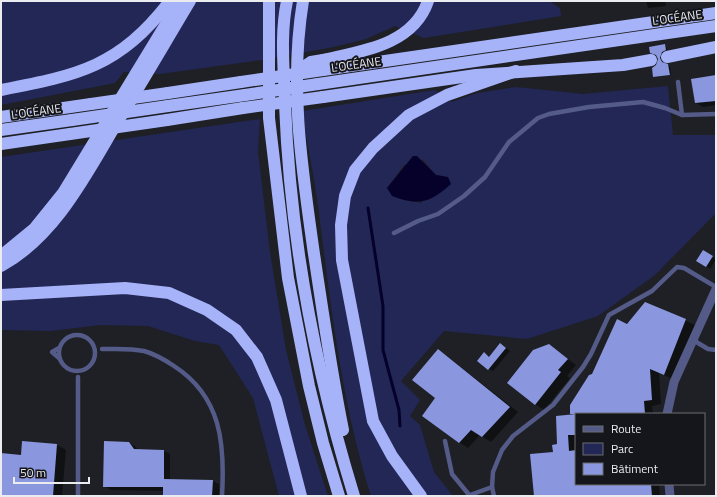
<svg xmlns="http://www.w3.org/2000/svg" width="717" height="497" viewBox="0 0 717 497" font-family="'Titillium Web',sans-serif">
<rect width="100%" height="100%" fill="#1e2025"/>
<g fill="#232756" fill-rule="evenodd">
<path d="M1,1h548l11,7 1,8 -137,22 -29,-12 -29,13 -32,8 -72,13 -102,14 -36,-2 -9,11 -114,22z"/>
<path d="M668,86l5,49h43v78l-61,62 -57,41 -71,23 -83,-8 -43,50 19,19 -10,16 10,9 14,47 19,24h-82c-29,-92 -40,-188 -52,-283 -4,-34 -12,-68 -17,-102l133,-21 17,12 25,-9 39,-6 67,7zM423,160l13,15 7,1 -22,27 -20,-4 -14,-11 17,-23z"/>
<path d="M260,119l-2,33 12,100 16,98 19,75 23,71h-49l-26,-98 -34,-53 -24,-4 -47,-15 -49,-1 -48,6 -50,-1v-173z"/>
</g>
<path fill="#05012a" d="M413,156h4l19,19 12,2 3,7c-21,19 -32,22 -59,12l-5,-8z"/>
<g fill="#0007">
<path d="M646,1h19l1,5 -18,2z"/>
<path d="M665,45l3,5 -4,2 -3,8 2,4 7,2 1,9 -15,2 -2,-1 5,-17 -1,-4z"/>
<path d="M716,76v29l-13,2 -7,-4z"/>
<path d="M704,252l12,7 -6,10 -4,-3z"/>
<path d="M646,303l49,22 -22,54 -14,-6 2,31 -9,2 1,8h-77v70h83l1,12h-125l36,-80v-10l56,-81z"/>
<path d="M501,344l9,7 -17,20 -4,-2 -1,-13 2,2z"/>
<path d="M549,345l27,20 -9,11 3,2 -26,32 -9,-6z"/>
<path d="M438,350l9,6 71,56 -27,30 -11,-7 -12,13 -9,-6z"/>
<path d="M23,442l34,3 9,5 -4,46h-61v-42l21,2z"/>
<path d="M129,443l7,4 2,3 26,1 6,3v26l42,1 7,3v12h-55v-5l-53,-1 -7,-4z"/>
</g>
<g fill="none" stroke-linecap="round" stroke-linejoin="round">
<path stroke="#05012a" stroke-width="3" d="M368,208l15,98v44l16,60 1,16"/>
</g>
<g fill="#8a96dd">
<path d="M665,44l1,6 -4,2 -2,6 2,4 6,2 2,11 -17,2 -1,-9 4,-3 2,-6 -2,-4 -6,-2 -1,-6z"/>
<path d="M716,75v26l-21,2 -4,-24z"/>
<path d="M703,250l10,6 -7,11 -10,-6z"/>
<path d="M645,302l41,17 -22,56 -14,-6 2,31 -8,1 1,13h-75v-9l19,-30 3,-1 25,-55 10,5z"/>
<path d="M500,343l6,5 -18,22 -11,-9 7,-9 5,5z"/>
<path d="M549,344l19,15 -10,11 3,2 -26,33 -28,-22 26,-33z"/>
<path d="M438,349l72,58 -28,30 -11,-7 -12,13 -37,-27 13,-18 -23,-18z"/>
<path d="M576,414v21h-8l1,16 7,-1v34h75l1,12h-118l-4,-42 23,-2 -1,-7 5,-1 -1,-28z"/>
<path d="M22,441l35,3 -4,52h-52v-43l20,2z"/>
<path d="M104,441l25,1 5,7 30,1v29l49,1 -1,16h-49v-9h-60z"/>
</g>
<g fill="none" stroke-linecap="round" stroke-linejoin="round">
<g stroke="#545b89" stroke-width="4.5">
<path d="M678,82l4,33 34,-1"/>
<path d="M394,233l24,-12 20,-7 26,-18 21,-19 24,-35 29,-24 11,-4 40,-7 54,-5 22,6 17,7"/>
<circle cx="77" cy="353" r="18"/>
<path d="M693,340l15,9 8,1"/>
<path d="M102,349c14,0 28,-1 42,2 11,3 21,9 30,15 48,31 51,79 48,130"/>
<path d="M59,358l-7,-6 7,-4"/>
<path d="M445,441l7,33 18,22"/>
<path d="M470,495l22,-8"/>
<path d="M78,496v-119"/>
<path d="M494,496l-2,-9 1,-15 9,-22 11,-14 40,-31 30,-38 8,-13 18,-39 43,-24 25,-24 7,1 32,19"/>
</g>
<g stroke="#545b89" stroke-width="9">
<path d="M667,414l7,-32 42,-93"/>
<path d="M669,484l1,12"/>
</g>
<g stroke="#a7b3f8" stroke-width="12">
<path d="M269,1v117l19,160 21,108 14,57 16,53"/>
<path d="M287,1c-7,33 -3,69 -2,103 5,133 30,265 69,392"/>
<path d="M303,1c-14,85 -1,168 11,253 9,59 17,117 29,176"/>
<path d="M667,57l49,-10"/>
<path d="M323,60c39,-9 90,-15 105,-59"/>
<path d="M323,70l393,-57"/>
<path d="M318,84l398,-58"/>
<path d="M1,90c78,-15 118,-23 169,-89"/>
<path d="M168,93l73,-11"/>
<path d="M323,97l153,-22 147,-10 28,-5"/>
<path d="M168,106l77,-11"/>
<path d="M1,117l90,-13"/>
<path d="M167,120l76,-12"/>
<path d="M1,130l71,-10"/>
<path d="M1,144l69,-10"/>
<path d="M1,256l33,-27 29,-36 117,-192"/>
<path d="M1,266c55,-30 86,-93 117,-145 25,-40 48,-80 72,-120"/>
<path d="M1,295l124,-7 44,5 38,17 29,20 21,27 19,43 25,96"/>
<path d="M421,496l-29,-40 -19,-35 -31,-161 -1,-35 4,-29 10,-26 18,-22 36,-33 38,-20 69,-24"/>
</g>
<g stroke="#a7b3f8" stroke-width="12">
<path d="M296,72l15,-10 12,-2"/>
<path d="M241,82l82,-12"/>
<path d="M245,95l73,-11"/>
<path d="M91,104l77,-11"/>
<path d="M243,108l80,-11"/>
<path d="M72,120l96,-14"/>
<path d="M70,134l97,-14"/>
</g>
</g>
<g text-anchor="middle" dominant-baseline="central" stroke-width="4" stroke-linejoin="round" paint-order="stroke">
<g font-size="12" fill="#ebecf0" stroke="#15161b">
<text transform="translate(677 17) rotate(-8)">L’OCÉANE</text>
<text transform="translate(356 64) rotate(-8)">L’OCÉANE</text>
<text transform="translate(36 111) rotate(-8)">L’OCÉANE</text>
</g>
</g>
<rect width="717" height="497" fill="none" stroke="#ebecf0" stroke-width="4"/>
<rect x="575" y="413" width="130" height="72" fill="#15161b" stroke="#6b6c70"/>
<rect x="583" y="426" width="20" height="6" fill="#545b89" stroke="#6b6c70"/>
<text x="611" y="433" font-size="12" fill="#ebecf0">Route</text>
<rect x="583" y="443" width="20" height="12" fill="#232756" stroke="#6b6c70"/>
<text x="611" y="453" font-size="12" fill="#ebecf0">Parc</text>
<rect x="583" y="463" width="20" height="12" fill="#8a96dd" stroke="#6b6c70"/>
<text x="611" y="473" font-size="12" fill="#ebecf0">Bâtiment</text>
<path d="M14 477v6h75v-6" fill="none" stroke="#ebecf0" stroke-width="2"/>
<text x="20" y="477" font-size="12" fill="#ebecf0" stroke="#15161b" stroke-width="3" paint-order="stroke">50 m</text>
</svg>
